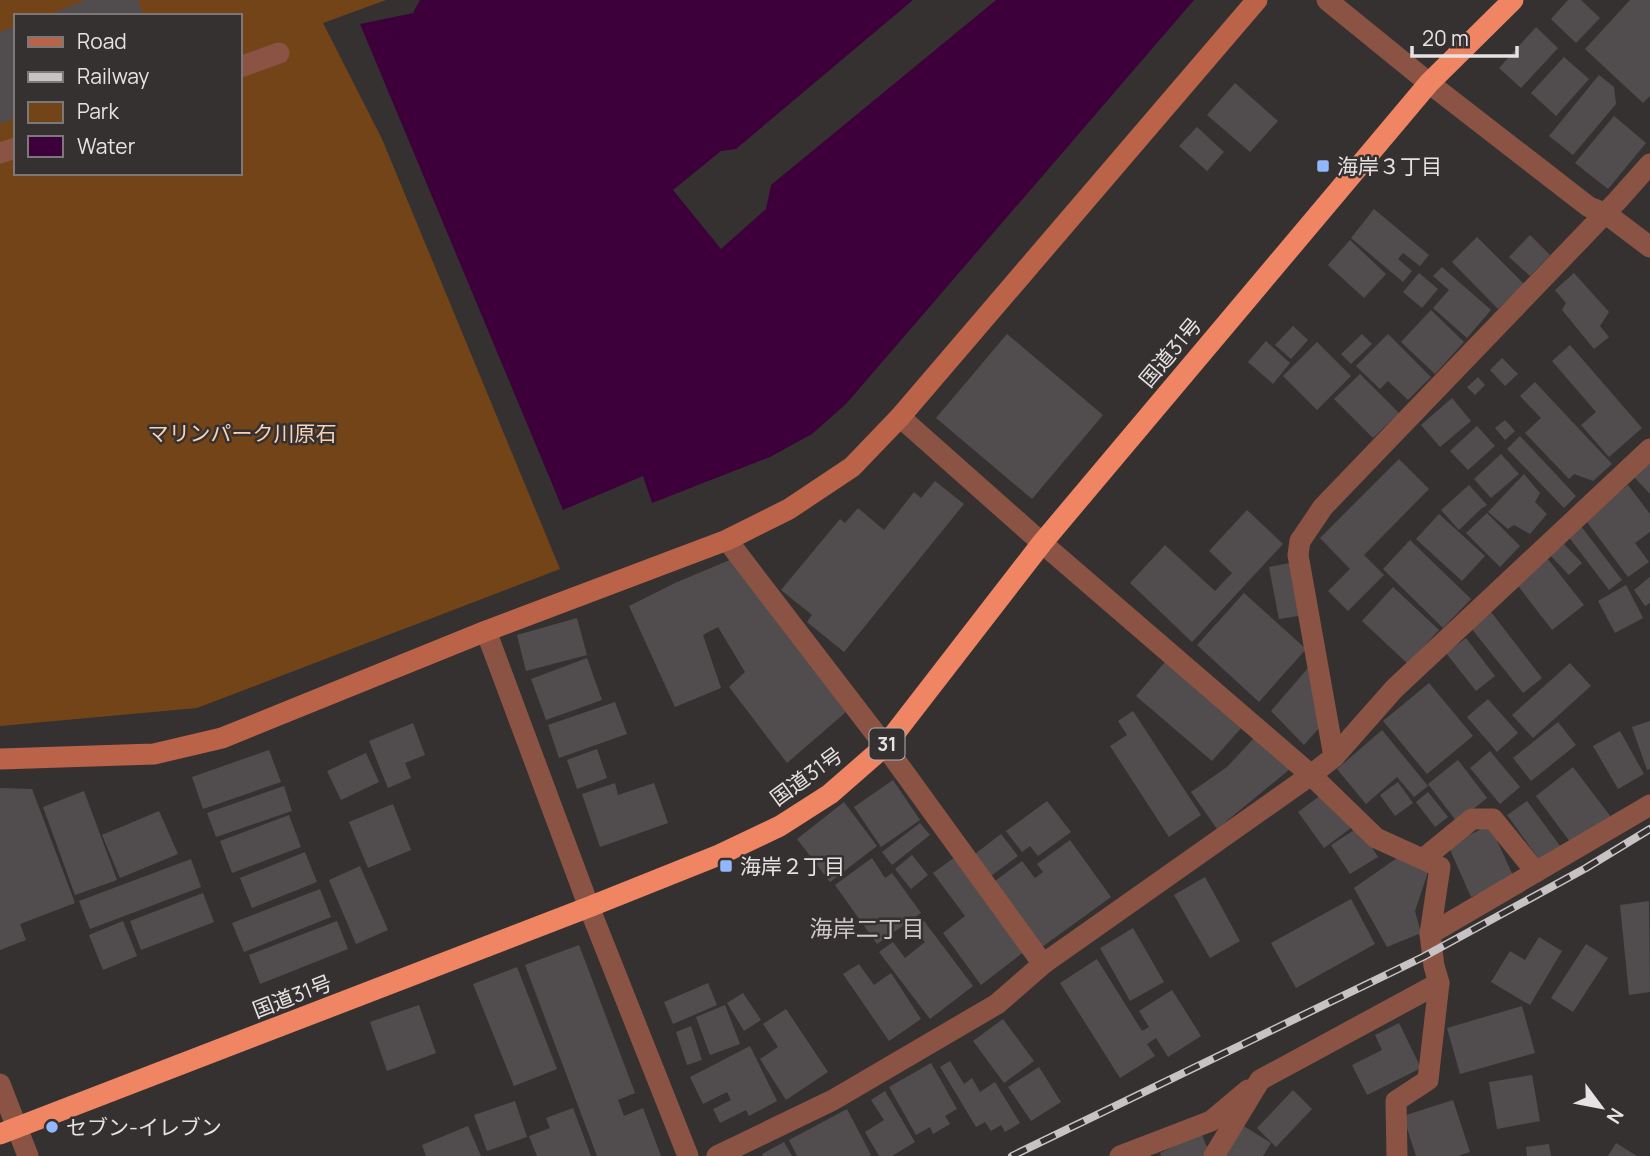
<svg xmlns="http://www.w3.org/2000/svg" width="1650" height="1156" viewBox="0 0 1650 1156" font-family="Manrope,'Noto Sans JP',sans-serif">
<rect width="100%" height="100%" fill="#363131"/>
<path fill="#734418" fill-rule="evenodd" d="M0,0h386l-63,23 59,116 178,430 -363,139 -197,18zM16,16h224v157h-224z"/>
<path fill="#3d003a" d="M420,0h493l-177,149 -15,2 -48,39 48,59 45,-40 5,-24 225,-185h198l-348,404 -34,30 -42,23 -118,46 -9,-27 -80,34 -203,-486 53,-11z"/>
<g fill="#514d4e">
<path d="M87,0h51l5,16h-98z"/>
<path d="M1568,0h13l19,18 -24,25 -25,-24z"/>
<path d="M1630,0h20v96l-7,7 -58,-54z"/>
<path d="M16,26v92l-16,6v-92z"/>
<path d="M1536,27l22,21 -37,40 -22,-20z"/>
<path d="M1564,57l25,22 -33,37 -25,-23z"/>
<path d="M1599,75l15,12 2,17 -43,51 -24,-19z"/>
<path d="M1235,83l43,38 -28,31 -43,-37z"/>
<path d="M1614,116l32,27 -38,46 -33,-26z"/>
<path d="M1197,127l27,25 -17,19 -28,-25z"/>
<path d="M1374,209l55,46 -9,11 -17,-13 -5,6 14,12 -9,11 -52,-44z"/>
<path d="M1530,235l20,20 -20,21 -21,-19z"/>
<path d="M1477,237l47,47 -26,25 -46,-47z"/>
<path d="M1350,240l36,34 -22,24 -36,-33z"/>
<path d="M1442,267l49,43 -24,28 -34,-30 16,-18 -16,-14z"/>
<path d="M1419,273l19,16 -16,19 -19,-16z"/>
<path d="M1574,273l35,39 -9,14 9,11 -15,12 -32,-39 4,-7 -11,-13z"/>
<path d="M1431,310l33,32 -29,32 -34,-32z"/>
<path d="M1293,326l15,14 -17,19 -16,-14z"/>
<path d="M1007,334l96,81 -71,84 -96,-81z"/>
<path d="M1362,334l10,10 -21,20 -10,-10z"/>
<path d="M1388,334l43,43 -23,23 -20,-19 -8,8 -24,-23z"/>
<path d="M1266,341l24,22 -17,21 -25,-22z"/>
<path d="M1317,342l34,34 -34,34 -34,-34z"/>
<path d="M1570,345l72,83 -33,29 -28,-32 15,-13 -44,-51z"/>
<path d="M1502,358l16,16 -13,12 -15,-16z"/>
<path d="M1360,374l39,39 -26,25 -39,-39z"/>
<path d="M1478,377l7,8 -10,10 -8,-8z"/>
<path d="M1535,382l77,82 -19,17 -19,-7 -5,5 -44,-46 16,-15 -21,-22z"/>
<path d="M1452,398l19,23 -31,26 -19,-22z"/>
<path d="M1505,420l10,11 -10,9 -10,-12z"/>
<path d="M1477,426l18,20 -27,24 -18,-19z"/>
<path d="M1520,436l56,60 -12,12 -57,-59z"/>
<path d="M1501,454l18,20 -28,24 -17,-19z"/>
<path d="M1399,459l30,30 -65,66 20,20 -36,36 -20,-20 22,-22 -30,-31z"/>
<path d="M1650,462v32l-16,-17z"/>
<path d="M1524,474l16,19 -5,9 12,12 -17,20 -16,-9 -6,4 -20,-17z"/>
<path d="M935,481l29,23 -120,148 -37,-30 5,-7 -31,-25 59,-71 5,4 13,-15 26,22 30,-38 7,6z"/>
<path d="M1469,485l18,20 -4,3 -1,-1v1l-23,22 -18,-20z"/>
<path d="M1628,485l22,29v18l-15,11 14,19 -21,15 -44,-59z"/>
<path d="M1247,510l36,34 -91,98 -62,-59 35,-38 50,46 17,-18 -23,-22z"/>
<path d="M1487,513l33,33 -20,21 -34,-34z"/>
<path d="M1439,514l46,42 -23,25 -46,-42z"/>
<path d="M1581,526l41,54 -13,10 -41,-54z"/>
<path d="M1410,540l61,59 -28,29 -60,-59z"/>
<path d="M1563,543l19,20 -13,12 -19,-20z"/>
<path d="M1547,558l37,47 -32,25 -37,-48z"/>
<path d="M732,559l114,153 -59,51 -58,-76 16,-15 -27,-45 -15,8 18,53 -46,19 -46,-101 46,-23z"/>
<path d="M1295,562l10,53 -26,4 -10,-52z"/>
<path d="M1650,577v26l-5,3 -11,-16z"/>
<path d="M1626,585l17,33 -28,15 -17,-32z"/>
<path d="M1393,587l46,43 -31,34 -46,-43z"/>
<path d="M1244,593l62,56 -47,53 -62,-57z"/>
<path d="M1491,612l51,66 -19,15 -52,-65z"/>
<path d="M577,618l10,37 -61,16 -9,-36z"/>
<path d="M1466,638l29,38 -19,15 -30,-38z"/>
<path d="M587,658l15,42 -56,20 -15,-41z"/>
<path d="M1165,662l77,65 -30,34 -76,-65z"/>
<path d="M1570,663l21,23 -58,52 -21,-23z"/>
<path d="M1308,668l11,60 -15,17 -33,-34z"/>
<path d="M1429,683l44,53 -46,38 -44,-53z"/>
<path d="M1488,699l30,34 -21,19 -30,-35z"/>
<path d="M615,702l12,32 -68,24 -11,-33z"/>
<path d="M1133,711l68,104 -32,22 -59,-91 17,-11 -9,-14z"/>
<path d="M1650,721v48l-3,1 -15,-43z"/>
<path d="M1558,722l18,23 -45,36 -18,-23z"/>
<path d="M413,723l12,32 -20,8 6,15 -23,10 -19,-47z"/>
<path d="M1382,730l46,56 -14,11 -17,-20 -31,27 -29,-35z"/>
<path d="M1620,731l24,43 -26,15 -25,-43z"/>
<path d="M1254,738l36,31 -73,60 -26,-37 36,-25z"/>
<path d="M597,749l10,29 -30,11 -10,-29z"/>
<path d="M269,750l12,32 -78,27 -11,-32z"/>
<path d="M1490,751l30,36 -20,17 -30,-36z"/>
<path d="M366,753l13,29 -38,18 -14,-29z"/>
<path d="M1458,760l29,38 -30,24 -29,-38z"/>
<path d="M1573,767l38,50 -38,29 -37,-50z"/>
<path d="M893,780l27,40 -39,27 -27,-40z"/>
<path d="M1398,782l15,21 -18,13 -15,-21z"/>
<path d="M615,783l3,12 36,-12 14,40 -68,24 -18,-53z"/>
<path d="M284,786l8,25 -76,26 -9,-24z"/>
<path d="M0,788l32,1 43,114 -55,21 6,16 -26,10z"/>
<path d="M84,791l33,89 -42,15 -32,-88z"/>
<path d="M1325,792l26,36 -27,20 -26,-36z"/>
<path d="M1428,792l20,25 -13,10 -19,-25z"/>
<path d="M1047,801l24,31 -33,24 -8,-10 -8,6 -16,-21z"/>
<path d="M1527,801l34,46 -20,15 -34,-47z"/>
<path d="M844,802l33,44 -47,36 -33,-43z"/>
<path d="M393,804l18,46 -43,18 -19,-46z"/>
<path d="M159,811l19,43 -58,24 -18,-43z"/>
<path d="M289,815l12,32 -69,26 -12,-32z"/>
<path d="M920,823l10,12 -38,30 -10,-13z"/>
<path d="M1490,825l24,53 -43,19 -23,-52z"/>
<path d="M1359,827l19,30 -28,17 -19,-29z"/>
<path d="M1001,834l17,22 -27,20 -16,-22z"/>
<path d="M1070,840l41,57 -69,50 -47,-66 27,-20 13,17 8,-6 -6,-8z"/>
<path d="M305,852l12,30 -65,26 -12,-30z"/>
<path d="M912,855l16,20 -17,14 -16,-20z"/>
<path d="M955,857l70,94 -44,34 -38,-52 22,-17 -32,-43z"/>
<path d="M872,858l13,20 7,-5 29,40 -44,31 -42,-59z"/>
<path d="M1397,858l31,14 -13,39 6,22 -34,14 -33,-59z"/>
<path d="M191,859l10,28 -111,42 -11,-28z"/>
<path d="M360,866l28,64 -32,14 -27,-64z"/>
<path d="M1205,877l35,64 -30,17 -36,-63z"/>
<path d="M320,889l11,28 -87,35 -12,-29z"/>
<path d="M203,893l11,29 -73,28 -11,-29z"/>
<path d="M1351,899l24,45 -79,44 -25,-45z"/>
<path d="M1649,901l1,91 -21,3 -9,-90z"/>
<path d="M123,921l14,35 -34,14 -14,-35z"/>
<path d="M337,921l11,28 -88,35 -11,-29z"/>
<path d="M924,921l49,65 -43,33 -51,-67 14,-10 12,16 20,-16 -11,-14z"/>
<path d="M1133,928l31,54 -34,19 -30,-53z"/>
<path d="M1539,937l23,14 -32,54 -39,-23 19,-31 15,9z"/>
<path d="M1586,944l22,14 -35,54 -22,-14z"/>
<path d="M579,945l56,148 -17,7 6,16 19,-8 18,48h-64l-72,-191z"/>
<path d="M1097,959l45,72 7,-4 -10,-16 33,-21 29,46 -33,21 -12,-19 -9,6 8,12 -35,22 -60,-95z"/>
<path d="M859,964l15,21 17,-12 30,46 -32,22 -46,-67z"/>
<path d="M517,967l40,102 -43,17 -41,-102z"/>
<path d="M708,983l9,22 -44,19 -9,-22z"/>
<path d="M743,993l18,27 -17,11 -17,-28z"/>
<path d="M419,1005l17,48 -49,18 -17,-49z"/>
<path d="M725,1005l15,39 -30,11 -14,-38z"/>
<path d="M1522,1006l13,47 -75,21 -13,-46z"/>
<path d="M786,1009l42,63 -42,28 -26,-41 18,-12 -15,-23z"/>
<path d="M1003,1019l31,42 -30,22 -31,-42z"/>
<path d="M1399,1023l22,45 -54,27 -15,-30 30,-15 -7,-15z"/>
<path d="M691,1026l11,34 -15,5 -11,-33z"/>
<path d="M750,1046l27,55 -28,15 -3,-6 -26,13 -7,-14 18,-9 -4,-8 -24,12 -13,-27z"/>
<path d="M950,1061l14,23 8,-6 8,14 15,-10 25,41 -15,9 -4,-7 -10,6 -6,-9 -9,5 -36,-60z"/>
<path d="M931,1063l26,46 -12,7 5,8 -17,10 -3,-7 -14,8 -27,-48z"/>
<path d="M1039,1067l22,35 -30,19 -23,-34z"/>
<path d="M1532,1075l8,46 -43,8 -8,-47z"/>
<path d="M1293,1090l19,19 -36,38 -19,-19z"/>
<path d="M885,1091l30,51 -23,14h-13l-14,-24 19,-12 -13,-20z"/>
<path d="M1453,1100l17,52 -12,4h-42l-13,-40z"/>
<path d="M515,1101l12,36 -40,14 -13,-36z"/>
<path d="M573,1108l18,48h-54l-8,-20 21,-8 -4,-10z"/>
<path d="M847,1109l24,46 -2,1h-72l-8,-16z"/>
<path d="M1242,1125l29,18 -8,13h-40z"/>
<path d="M468,1126l13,30h-55l-4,-11z"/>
<path d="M1201,1133l10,23h-50l-1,-3z"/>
<path d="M784,1142l8,14h-29l-1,-2z"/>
<path d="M1616,1143l21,13h-29z"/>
<path d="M1549,1144l2,12h-24l-1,-9z"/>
</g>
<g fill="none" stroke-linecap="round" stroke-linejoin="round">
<g stroke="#8a5343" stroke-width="21">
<path d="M1327,0l102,83 160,124 16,6 45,34"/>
<path d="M240,67l39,-14"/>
<path d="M0,153l16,-5"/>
<path d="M900,417l142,126 269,232 65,63 64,29 -10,67 4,32 5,17 -11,97 -32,21 1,55"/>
<path d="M727,540l158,206 158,218"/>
<path d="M486,631l103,276 99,249"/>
<path d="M1334,757l-36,-202 2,-14 23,-34 295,-307 32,-36"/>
<path d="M1423,859l49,-40h21l43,53"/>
<path d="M1430,934l220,-129"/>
<path d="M0,1084l28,72"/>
<path d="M717,1156l116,-56 164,-96 46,-40 268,-189 23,-18 60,-68 256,-240"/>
<path d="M1120,1156l91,-35 37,-31"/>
<path d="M1214,1156l46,-76 179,-97"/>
</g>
<path stroke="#ba6349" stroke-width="21" d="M0,759l154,-5 68,-16 264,-107 241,-91 62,-31 63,-42 48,-50 357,-417"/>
<path stroke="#f08564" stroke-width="21" d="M0,1134l589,-227 130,-52 61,-29 50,-32 55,-48 157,-203 387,-460 84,-83"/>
<defs>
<path id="rail" d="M1012,1156l411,-199 163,-89 64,-39"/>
</defs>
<use href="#rail" stroke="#c7c3c4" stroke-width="8"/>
<use href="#rail" stroke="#363131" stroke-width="5" stroke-dasharray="16" stroke-linecap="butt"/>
</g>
<g fill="#93b7fd" stroke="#363131" stroke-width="2.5">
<rect x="1316" y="159" width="14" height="14" rx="3.5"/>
<rect x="719" y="859" width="14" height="14" rx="3.5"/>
<circle cx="52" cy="1127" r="7"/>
</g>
<g text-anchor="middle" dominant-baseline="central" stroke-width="5" stroke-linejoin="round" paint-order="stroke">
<rect fill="#363131" stroke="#b1adae" stroke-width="2" x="869.5" y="728.5" width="35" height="31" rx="5"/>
<g font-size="19" font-weight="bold" fill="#e6e2e3">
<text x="887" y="744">31</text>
</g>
<g font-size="21" fill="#e6e2e3" stroke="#363131" text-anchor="start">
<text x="1337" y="166">海岸３丁目</text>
<text x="740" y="866">海岸２丁目</text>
<text x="66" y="1127">セブン-イレブン</text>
</g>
<g font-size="21" fill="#e6e2e3" stroke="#363131">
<text transform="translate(1170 352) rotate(-50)">国道31号</text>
<text transform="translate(806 776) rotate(-36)">国道31号</text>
<text transform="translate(292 996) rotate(-21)">国道31号</text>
</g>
<g font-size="21" fill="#f7d2b4" stroke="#363131">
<text x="242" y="433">マリンパーク川原石</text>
</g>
<g font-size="23" fill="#cec8c8" stroke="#363131">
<text x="867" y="928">海岸二丁目</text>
</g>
</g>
<rect x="14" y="14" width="228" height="161" fill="#363131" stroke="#7c7878" stroke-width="2"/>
<rect x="28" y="37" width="35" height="10" fill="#ba6349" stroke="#7c7878" stroke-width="2"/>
<text x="77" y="49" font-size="21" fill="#e6e2e3">Road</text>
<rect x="28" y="72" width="35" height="10" fill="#c7c3c4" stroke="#7c7878" stroke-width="2"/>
<text x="77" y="84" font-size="21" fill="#e6e2e3">Railway</text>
<rect x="28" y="102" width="35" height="21" fill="#734418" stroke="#7c7878" stroke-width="2"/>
<text x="77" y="119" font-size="21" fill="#e6e2e3">Park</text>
<rect x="28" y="136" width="35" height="21" fill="#3d003a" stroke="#7c7878" stroke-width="2"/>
<text x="77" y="154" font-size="21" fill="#e6e2e3">Water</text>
<g transform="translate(1601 1107) rotate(122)" stroke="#363131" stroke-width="5" paint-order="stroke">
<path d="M0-5L12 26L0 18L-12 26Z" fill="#e6e2e3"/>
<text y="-10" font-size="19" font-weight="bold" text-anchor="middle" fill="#e6e2e3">N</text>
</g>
<path d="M1412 46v10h105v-10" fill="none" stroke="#e6e2e3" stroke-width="3.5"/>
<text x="1422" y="46" font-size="21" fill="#e6e2e3" stroke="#363131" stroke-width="5" paint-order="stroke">20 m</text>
</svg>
